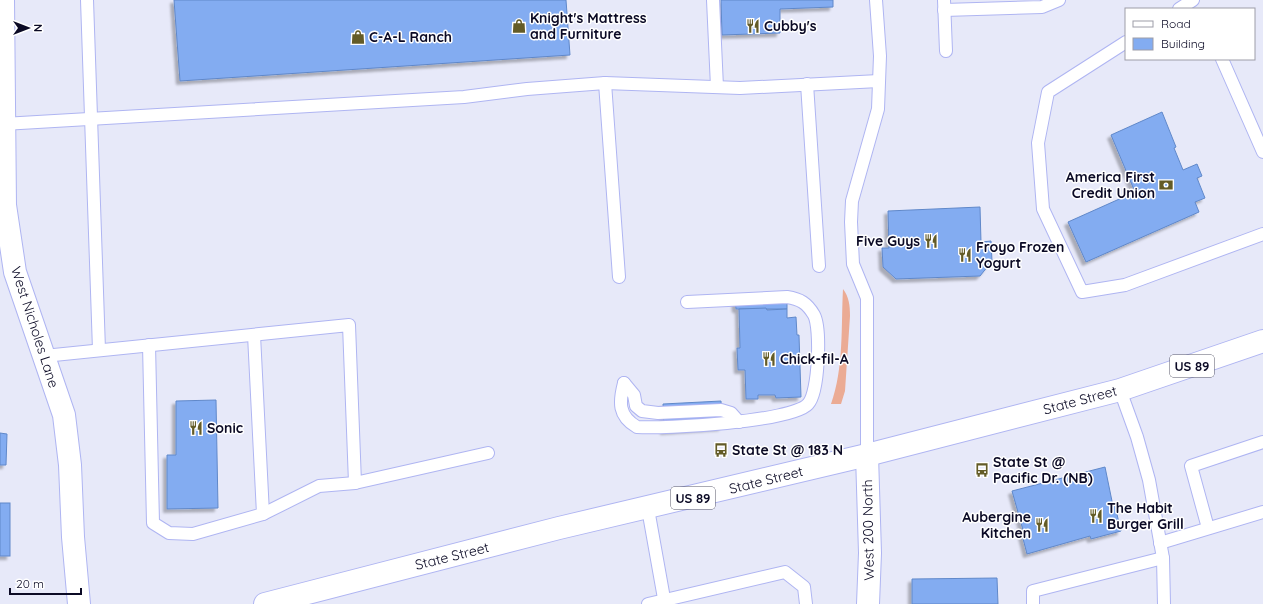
<svg xmlns="http://www.w3.org/2000/svg" width="1263" height="604" viewBox="0 0 1263 604" font-family="Quicksand,sans-serif">
<defs>
<filter id="shadow"><feDropShadow dx="-3.5" dy="3.5" stdDeviation="1" flood-color="#0004"/></filter>
</defs>
<rect width="100%" height="100%" fill="#e7e9f9"/>
<path fill="#ebab94" d="M843,289c6,8 7,16 7,27l-5,75 -4,13h-10c13,-36 10,-78 12,-115z"/>
<g fill="#83acf1" stroke="#6088c9" filter="url(#shadow)">
<path d="M174,0h392l4,55 -390,26z"/>
<path d="M721,0h112v7l-53,2v24l-58,2z"/>
<path d="M1162,112l14,35 -2,1 9,22 14,-6 5,12 -5,2 8,20 -10,4 4,10 -113,50 -18,-40 67,-30 -24,-57z"/>
<path d="M980,207l1,35 10,-1 1,20 -12,15 -84,3 -13,-12 -1,-19h7l-1,-37z"/>
<path d="M787,297v12h-51l-1,-11z"/>
<path d="M766,308l1,2 20,-1v9l9,-1 1,18h2l2,62 -25,1 -1,-3h-17v4h-12l-1,-29h-7l-1,-22h3l-1,-39z"/>
<path d="M216,400l2,108 -51,1v-54h9v-54z"/>
<path d="M721,401l1,26 -58,4 -1,-27z"/>
<path d="M0,433l7,1 -1,31h-6z"/>
<path d="M1105,467l8,39h2l6,25 -30,8 -1,-3 -63,18 -6,-23 2,-1 -11,-39z"/>
<rect x="0" y="503" width="10" height="53"/>
<path d="M997,578l1,26h-86v-25z"/>
</g>
<g fill="none" stroke-linecap="round" stroke-linejoin="round">
<defs>
<g id="lane">
<path d="M87,0l12,350"/>
<path d="M713,0l4,87"/>
<path d="M944,0l2,51"/>
<path d="M1179,9l14,-9"/>
<path d="M944,10l98,-3 17,-7"/>
<path d="M1126,42l-78,50 -10,51 5,66 39,83 43,-7 138,-51"/>
<path d="M1222,59l41,93"/>
<path d="M605,83l14,194"/>
<path d="M807,84l12,182"/>
<path d="M3,124l461,-27 63,-8 78,-6 135,5 139,-7"/>
<path d="M149,345l4,178 16,10 24,1 70,-20 -9,-179"/>
<path d="M44,356l305,-31 6,158 133,-30"/>
<path d="M624,383c-5,19 -6,33 13,44 27,2 155,-5 171,-23 11,-11 13,-76 6,-89 -7,-12 -14,-16 -27,-18l-100,5"/>
<path d="M624,383l10,12 2,11 6,5 16,2 63,-3 10,3 8,9"/>
<path d="M1120,390l17,47 12,43 14,78 1,46"/>
<path d="M867,455v-157l-14,-34 -2,-42 1,-21 26,-92 2,-53 -4,-56"/>
<path d="M648,509l17,95"/>
<path d="M263,514l56,-28 36,-3"/>
<path d="M1208,528l-17,-62 72,-24"/>
<path d="M1160,543l103,-31"/>
<path d="M648,604l137,-32 19,15 2,17"/>
<path d="M1033,604v-13l130,-33"/>
</g>
<path id="street" d="M867,455l3,98 -2,51"/>
<path id="secondary" d="M3,0l2,205 10,67 49,143 6,50 3,72 6,67"/>
<path id="primary" d="M265,604l294,-76 308,-73 253,-65 143,-49"/>
</defs>
<use href="#lane" stroke="#afb5f2" stroke-width="14"/>
<use href="#street" stroke="#afb5f2" stroke-width="24"/>
<use href="#secondary" stroke="#afb5f2" stroke-width="24"/>
<use href="#primary" stroke="#afb5f2" stroke-width="24"/>
<use href="#lane" stroke="#fff" stroke-width="12"/>
<use href="#street" stroke="#fff" stroke-width="22"/>
<use href="#secondary" stroke="#fff" stroke-width="22"/>
<use href="#primary" stroke="#fff" stroke-width="22"/>
</g>
<defs>
<symbol id="shop-bare" viewBox="-9 -9 18 18"><path d="M-5-2.5h2.3a2.7 3.5 0 0 1 5.4 0H5L5.5 6h-11ZM-1.5-2.5h3a1.5 2.3 0 0 0-3 0Z" fill="#635b27" stroke="#fff" stroke-width="2.5" paint-order="stroke"/></symbol>
<symbol id="restaurant-bare" viewBox="-9 -9 18 18"><path d="M-5-6h1v4h1v-4h1v4h1v-4h1v5L-1.5 .5V6h-2V.5L-5-1ZM5-6V6H3V1.5H1.5Q1.5-4 5-6Z" fill="#635b27" stroke="#fff" stroke-width="2.5" paint-order="stroke"/></symbol>
<symbol id="bank-bare" viewBox="-9 -9 18 18"><path d="M-6-4H6V4H-6ZM0-2.3a2.3 2.3 0 1 0 0 4.6a2.3 2.3 0 1 0 0-4.6Z" fill="#635b27" stroke="#fff" stroke-width="2.5" paint-order="stroke"/></symbol>
<symbol id="bus-bare" viewBox="-9 -9 18 18"><path d="M-5-6H5V4H4V6H2V4H-2V6H-4V4H-5ZM-3.5-4V0h7V-4ZM-3.5 1.2v1.5H-2V1.2ZM2 1.2v1.5H3.5V1.2Z" fill="#635b27" stroke="#fff" stroke-width="2.5" paint-order="stroke"/></symbol>
</defs>
<g fill-rule="evenodd">
<use href="#shop-bare" x="509" y="16" width="20" height="20"/>
<use href="#restaurant-bare" x="743" y="16" width="20" height="20"/>
<use href="#shop-bare" x="348" y="27" width="20" height="20"/>
<use href="#bank-bare" x="1156" y="175" width="20" height="20"/>
<use href="#restaurant-bare" x="921" y="231" width="20" height="20"/>
<use href="#restaurant-bare" x="955" y="245" width="20" height="20"/>
<use href="#restaurant-bare" x="759" y="349" width="20" height="20"/>
<use href="#restaurant-bare" x="186" y="418" width="20" height="20"/>
<use href="#bus-bare" x="711" y="440" width="20" height="20"/>
<use href="#bus-bare" x="972" y="460" width="20" height="20"/>
<use href="#restaurant-bare" x="1086" y="506" width="20" height="20"/>
<use href="#restaurant-bare" x="1032" y="515" width="20" height="20"/>
</g>
<g text-anchor="middle" dominant-baseline="central" stroke-width="3" stroke-linejoin="round" paint-order="stroke">
<g fill="#fff" stroke="#545466" stroke-width="1">
<rect x="1170" y="355" width="44" height="22" rx="3"/>
<rect x="671" y="487" width="44" height="22" rx="3"/>
</g>
<g font-size="13" font-weight="bold" fill="#0b0a25">
<text x="1192" y="366">US 89</text>
<text x="693" y="498">US 89</text>
</g>
<g font-size="14" font-weight="bold" fill="#0b0a25" stroke="#fff" text-anchor="start">
<text x="530" y="18">Knight's Mattress<tspan x="530" dy="16">and Furniture</tspan></text>
<text x="764" y="26">Cubby's</text>
<text x="369" y="37">C-A-L Ranch</text>
<text x="1155" y="177" text-anchor="end">America First<tspan x="1155" dy="16">Credit Union</tspan></text>
<text x="920" y="241" text-anchor="end">Five Guys</text>
<text x="976" y="247">Froyo Frozen<tspan x="976" dy="16">Yogurt</tspan></text>
<text x="780" y="359">Chick-fil-A</text>
<text x="207" y="428">Sonic</text>
<text x="732" y="450">State St @ 183 N</text>
<text x="993" y="462">State St @<tspan x="993" dy="16">Pacific Dr. (NB)</tspan></text>
<text x="1107" y="508">The Habit<tspan x="1107" dy="16">Burger Grill</tspan></text>
<text x="1031" y="517" text-anchor="end">Aubergine<tspan x="1031" dy="16">Kitchen</tspan></text>
</g>
<g font-size="14" fill="#0b0a25" stroke="#fff">
<text transform="translate(35 327) rotate(72)">West Nicholes Lane</text>
<text transform="translate(1080 400) rotate(-15)">State Street</text>
<text transform="translate(766 480) rotate(-14)">State Street</text>
<text transform="translate(868 530) rotate(-91)">West 200 North</text>
<text transform="translate(452 556) rotate(-14)">State Street</text>
</g>
</g>
<rect x="1125" y="8" width="130" height="52" fill="#ffffff" stroke="#9d9da8"/>
<rect x="1133" y="21" width="20" height="6" fill="#ffffff" stroke="#9d9da8"/>
<text x="1161" y="28" font-size="12" fill="#0b0a25">Road</text>
<rect x="1133" y="38" width="20" height="12" fill="#83acf1" stroke="#9d9da8"/>
<text x="1161" y="48" font-size="12" fill="#0b0a25">Building</text>
<g transform="translate(28 28) rotate(90)" stroke="#ffffff" stroke-width="3" paint-order="stroke">
<path d="M0-3L7 15L0 10L-7 15Z" fill="#0b0a25"/>
<text y="-6" font-size="11" font-weight="bold" text-anchor="middle" fill="#0b0a25">N</text>
</g>
<path d="M10 588v6h71v-6" fill="none" stroke="#0b0a25" stroke-width="2"/>
<text x="16" y="588" font-size="12" fill="#0b0a25" stroke="#ffffff" stroke-width="3" paint-order="stroke">20 m</text>
</svg>
